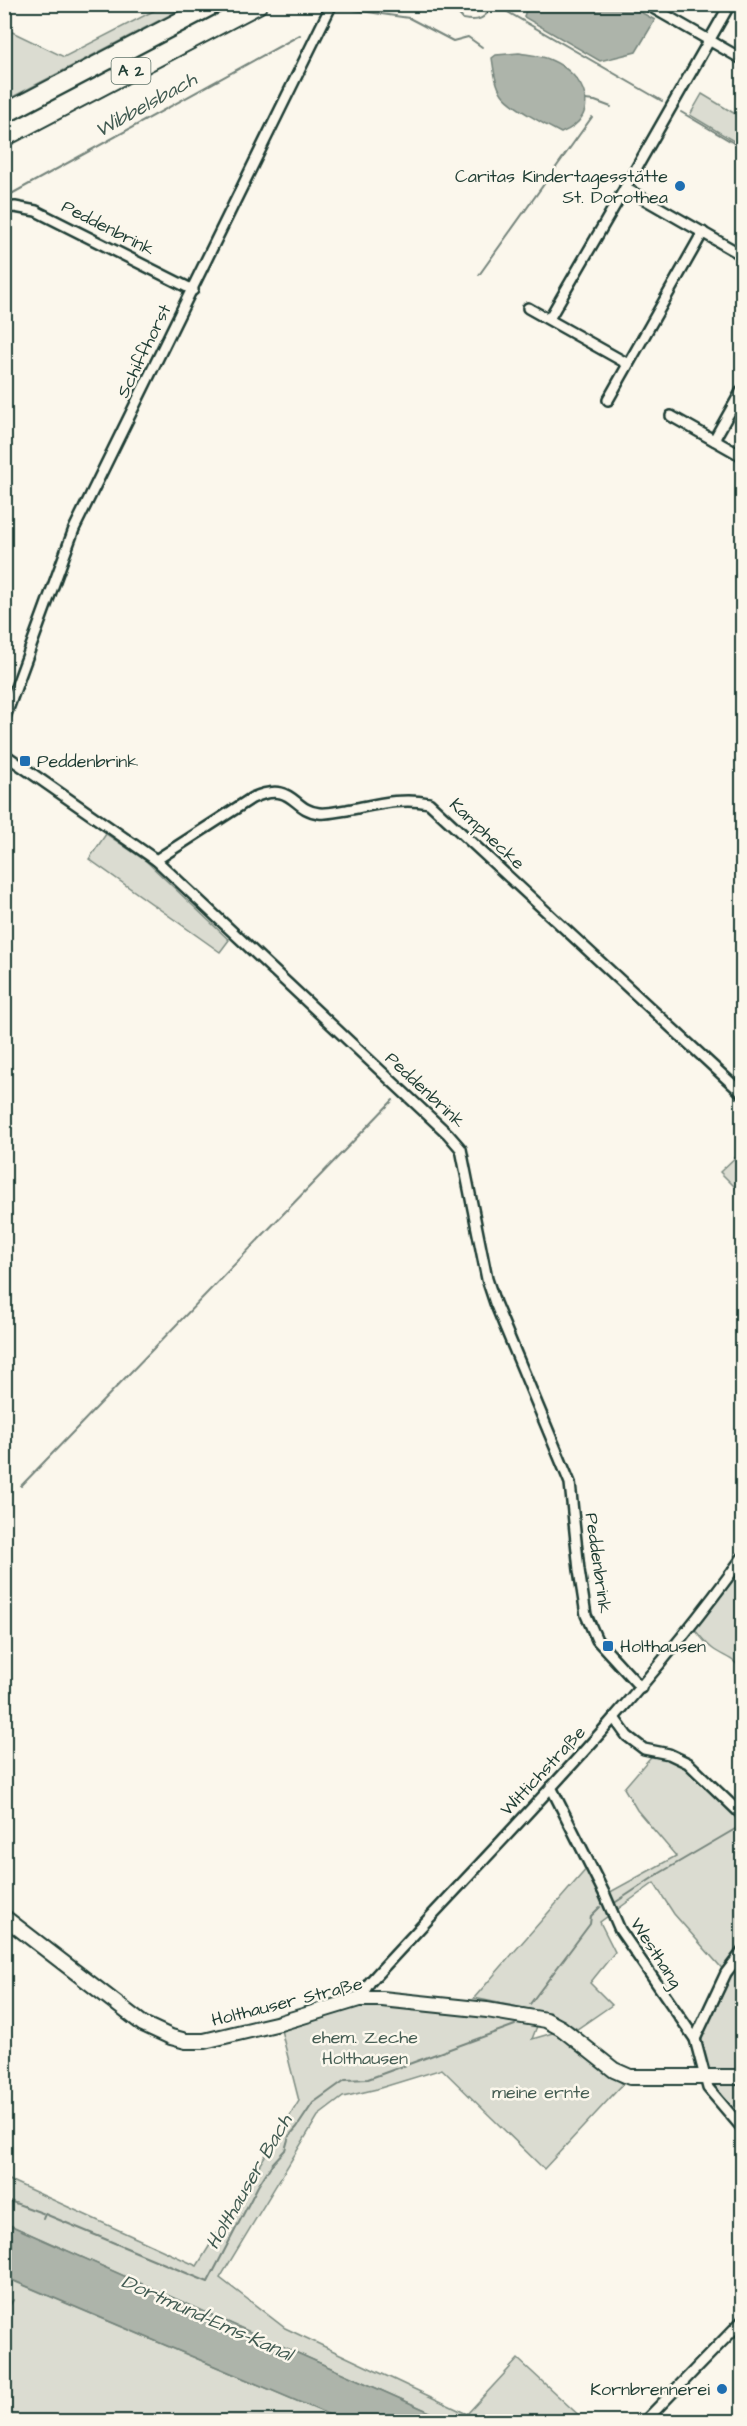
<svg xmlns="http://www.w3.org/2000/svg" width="747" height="2426" viewBox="0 0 747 2426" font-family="'Architects Daughter',sans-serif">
<rect width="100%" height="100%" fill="#fbf7ec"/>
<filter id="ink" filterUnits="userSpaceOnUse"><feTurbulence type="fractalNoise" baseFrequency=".0167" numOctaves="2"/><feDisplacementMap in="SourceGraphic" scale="12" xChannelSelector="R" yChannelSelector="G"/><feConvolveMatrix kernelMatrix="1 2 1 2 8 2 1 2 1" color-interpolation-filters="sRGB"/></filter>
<g filter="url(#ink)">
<g fill="#dbdcd1" stroke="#7d8c82" stroke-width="1.5">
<path d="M165,5h24l-184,96 1,-72 58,28z"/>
<path d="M702,94l40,24v28l-52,-31z"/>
<path d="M106,834l40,27 83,79 -9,12 -131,-93z"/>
<path d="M742,1151v43l-22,-22z"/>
<path d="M742,1558v116c-5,-16 -17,-16 -29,-25 -8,-6 -14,-15 -21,-22z"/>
<path d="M655,1752l27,7 60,56v311l-34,-38 -13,-49 31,-66 -52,-59 -20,-31 -54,39 15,30 -25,31 22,22 -35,24 -25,-15 -78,-16 114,-131 17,28 71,-39 -39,-46 -13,-22z"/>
<path d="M360,2002l179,19 -7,18 24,-7 67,52 -79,85 -102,-100 -65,20 -34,8 -25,19 -98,162 65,50 182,86 51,-55 67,62h-135l-445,-198v-45l192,88 102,-165 -19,-75z"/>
<path d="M4,2277l340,144h-339z"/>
</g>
<g fill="#adb4aa" stroke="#74847b" stroke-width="1.5">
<path d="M628,5l27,15 -19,32 -36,9 -76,-44 3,-12z"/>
<path d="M519,53c10,2 23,2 32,7 35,15 52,56 10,73 -14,-7 -51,-27 -59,-39 -7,-10 -8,-24 -10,-36l4,-3z"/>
<path d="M5,2223l445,198h-106l-339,-144z"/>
</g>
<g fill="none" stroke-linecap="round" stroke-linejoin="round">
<g stroke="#74847b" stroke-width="2">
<path d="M454,4l1,6 8,9c10,2 19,2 25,-7"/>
<path d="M494,4l168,97"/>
<path d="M357,9l32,-5"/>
<path d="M354,10l55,8 44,23 15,-4 14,10"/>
<path d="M585,100l10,1 16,6"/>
<path d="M681,112l61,36"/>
<path d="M4,198l296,-163"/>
<path d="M479,275l113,-158"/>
<path d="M21,1486l372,-386"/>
<path d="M4,1517l6,-14"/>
<path d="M616,1902l44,-29 82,-48"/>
<path d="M530,2004l60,-80 1,-8 9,-9"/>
<path d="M4,2199l41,15 -2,5"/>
<path d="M45,2214l163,68 50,-96 14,-22 13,-14 4,-14 8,-9 16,-24 32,-23 23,-1 147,-54"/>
<path d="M4,2315l9,-15"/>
</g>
<defs>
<g id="street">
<path d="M646,4l96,55"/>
<path d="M730,4l-105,184 117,67"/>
<path d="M4,208l11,-1 21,4 157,79"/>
<path d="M528,308l100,56"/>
<path d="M549,319l76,-131"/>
<path d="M608,400l95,-168"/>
<path d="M671,416l71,40"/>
<path d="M714,440l28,-50"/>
<path d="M4,720l70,-191 258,-525"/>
<path d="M4,754l152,106 292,274 13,15 26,130 8,24 75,180 9,87 7,45 11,25 44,48"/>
<path d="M156,860l96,-62c42,-18 39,12 67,15 10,1 19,-2 28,-3 27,-5 54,-13 82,-7l313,290"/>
<path d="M614,1718l13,18 17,13 25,5 19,9 54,52"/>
<path d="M551,1787l54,108 15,35 75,109 13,49 34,40"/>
<path d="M359,1999l11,-17c127,-139 262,-271 372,-424"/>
<path d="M695,2039l31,-66 16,-21"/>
<path d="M644,2422l98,-101"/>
</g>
<path id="secondary" d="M4,1917l139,107 28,13 15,4h18l76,-18 79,-24h23l105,11 59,10 15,8 53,42 16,7h112"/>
<g id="highway">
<path d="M4,114l210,-110"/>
<path d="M4,137l254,-133"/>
</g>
</defs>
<use href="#street" stroke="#1f3d34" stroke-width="14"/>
<use href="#secondary" stroke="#1f3d34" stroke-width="18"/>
<use href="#highway" stroke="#1f3d34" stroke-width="22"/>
<use href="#street" stroke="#fbf7ec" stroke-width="9"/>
<use href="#secondary" stroke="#fbf7ec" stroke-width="14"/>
<use href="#highway" stroke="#fbf7ec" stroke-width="18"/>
</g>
</g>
<g fill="#1f6fb2" stroke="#fbf7ec" stroke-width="2">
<circle cx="680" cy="186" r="6"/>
<rect x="19" y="755" width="12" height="12" rx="3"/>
<rect x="602" y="1640" width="12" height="12" rx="3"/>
<circle cx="722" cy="2389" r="6"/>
</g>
<g text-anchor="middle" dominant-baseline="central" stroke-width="5" stroke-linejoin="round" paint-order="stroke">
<rect fill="#fbf7ec" stroke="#61756b" stroke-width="1.5" x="111.5" y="58" width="39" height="26" rx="4.5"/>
<g font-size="16" font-weight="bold" fill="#1f3d34">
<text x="131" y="71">A 2</text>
</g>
<g font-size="18" fill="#1f3d34" stroke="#fbf7ec" text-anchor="end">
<text x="668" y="176">Caritas Kindertagesstätte<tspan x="668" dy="21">St. Dorothea</tspan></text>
<text x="37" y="761" text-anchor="start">Peddenbrink</text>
<text x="620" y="1646" text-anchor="start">Holthausen</text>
<text x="710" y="2389">Kornbrennerei</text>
</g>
<g font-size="18" fill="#1f3d34" stroke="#fbf7ec">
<text transform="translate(108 228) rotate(27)">Peddenbrink</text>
<text transform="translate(144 351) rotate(-64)">Schiffhorst</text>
<text transform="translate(487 834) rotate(43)">Kamphecke</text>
<text transform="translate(425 1090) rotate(43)">Peddenbrink</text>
<text transform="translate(598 1563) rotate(82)">Peddenbrink</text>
<text transform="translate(543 1771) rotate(-47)">Wittichstraße</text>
<text transform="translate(656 1953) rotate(57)">Westhang</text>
<text transform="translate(287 2002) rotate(-14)">Holthauser Straße</text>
</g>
<g font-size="18" fill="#455d53" stroke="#fbf7ec">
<text x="365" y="2037">ehem. Zeche<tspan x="365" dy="21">Holthausen</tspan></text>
<text x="541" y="2092">meine ernte</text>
</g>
<g font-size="20" font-style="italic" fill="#425b52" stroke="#fbf7ec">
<text transform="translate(146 105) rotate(-29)">Wibbelsbach</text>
<text transform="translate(249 2182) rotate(-60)">Holthauser Bach</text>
<text transform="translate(207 2318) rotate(24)">Dortmund-Ems-Kanal</text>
</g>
</g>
<rect width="747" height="2426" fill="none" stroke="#fbf7ec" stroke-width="24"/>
<rect x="12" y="12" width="723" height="2402" fill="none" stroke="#1f3d34" stroke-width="2" filter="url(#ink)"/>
</svg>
